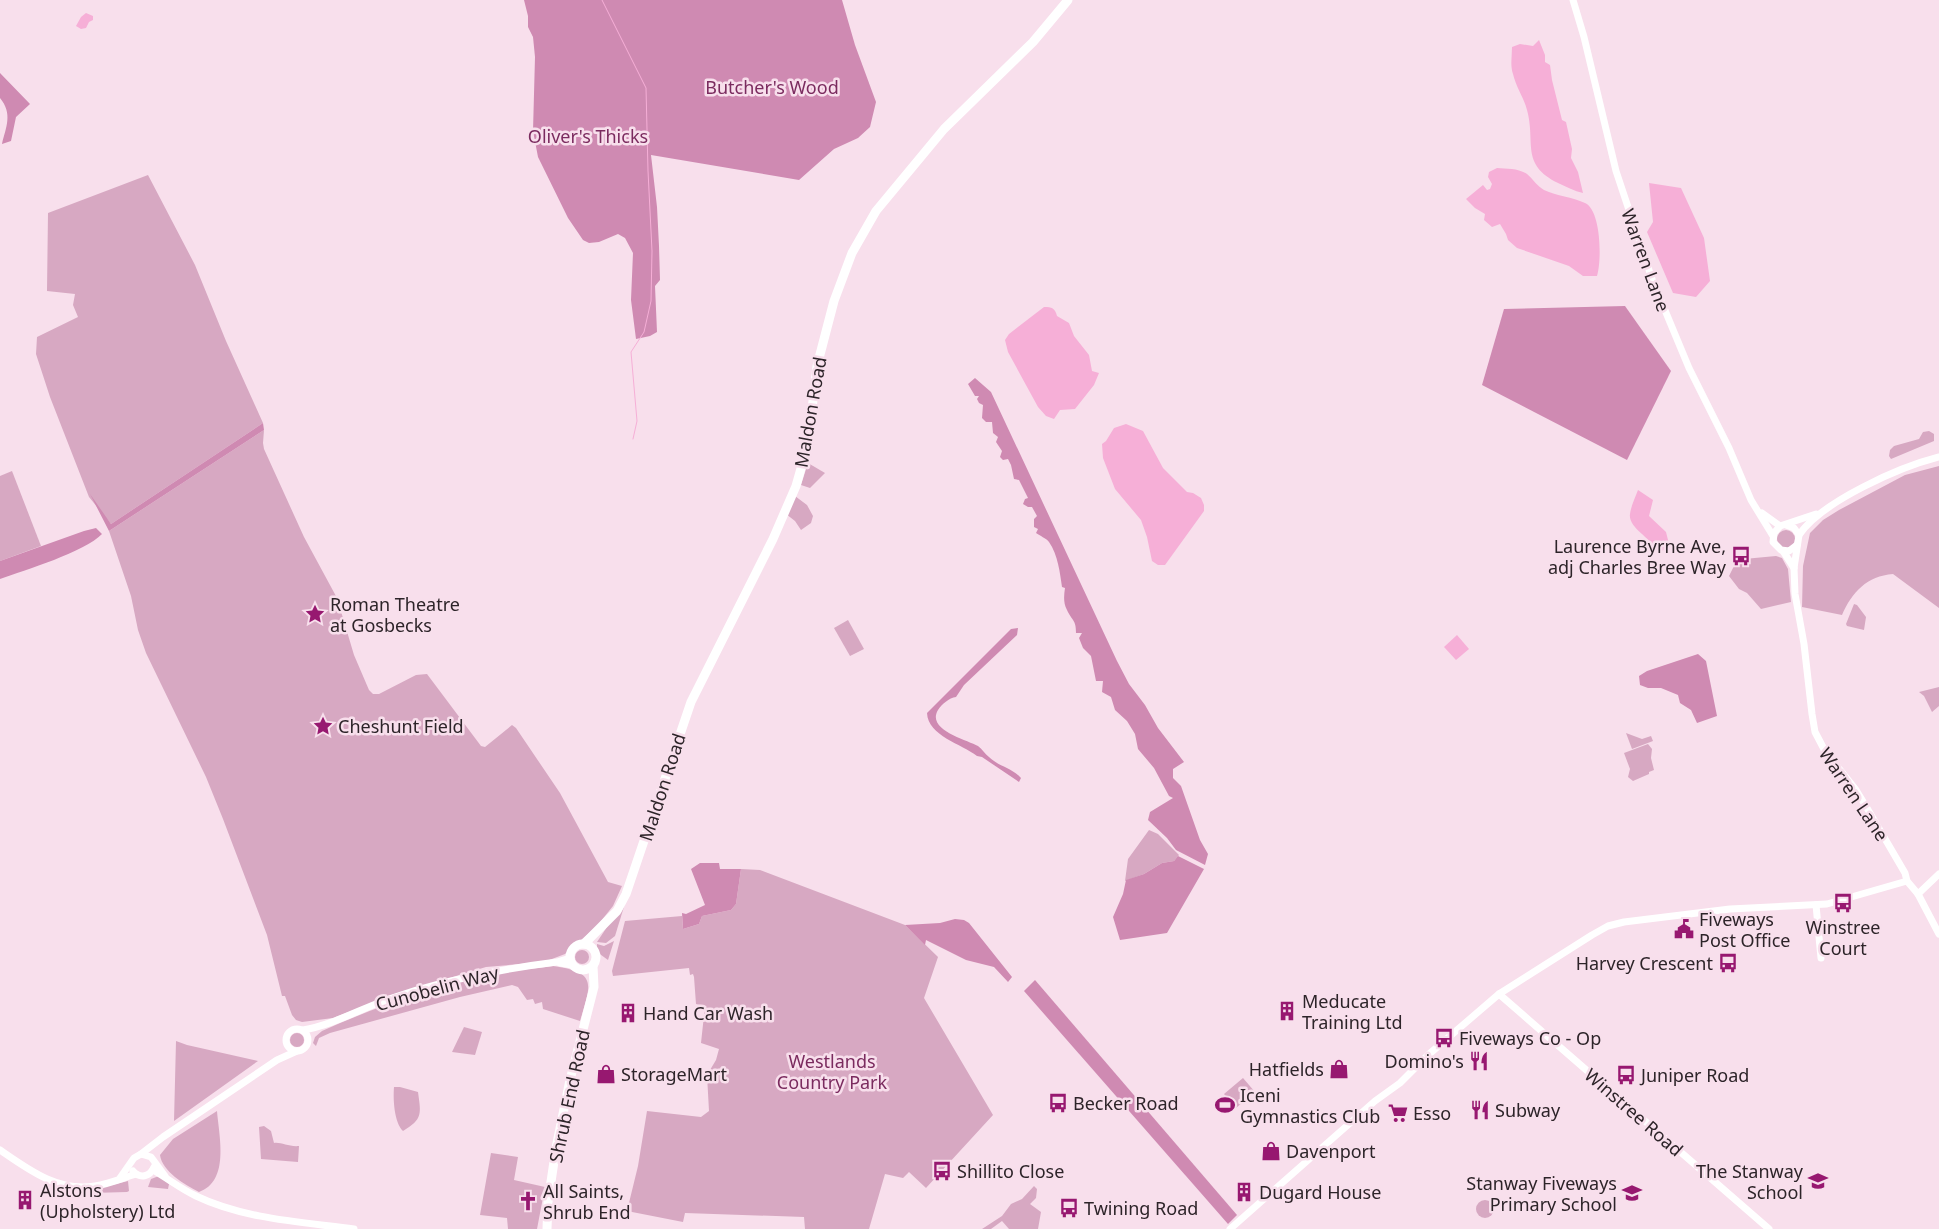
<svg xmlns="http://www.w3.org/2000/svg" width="1939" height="1229" viewBox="0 0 1939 1229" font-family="'Noto Sans',sans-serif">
<rect width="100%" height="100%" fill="#f8dfec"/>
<g fill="#d7a8c2">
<path d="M148,175l47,90 31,76 37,82 -152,101 -22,-27 -39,-100 -14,-43 1,-17 41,-20 -5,-12 2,-11 -28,-3 1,-78z"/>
<path d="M264,430l-1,13 1,6 40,88 33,61 17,57 15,35 4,4h6l37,-19 11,-1 54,72 4,1 27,-22 4,3 44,65 48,89 14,4 -9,20 -16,20 -32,28 -21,8 -58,5 -93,28 -60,23 -31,4 -6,-2 -4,-5 -7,-19h-3l-15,-61 -44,-116 -17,-42 -60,-124 -8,-23 -7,-34 -22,-65z"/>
<path d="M1929,431l5,3v7l-43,18 -2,-3 1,-6 4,-4 25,-7 4,-7z"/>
<path d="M808,463l17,10 -15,15 -9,-3z"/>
<path d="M1939,466v142l-46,-34c-26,2 -41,18 -51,41l-40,-8 1,-41 7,-33 13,-13 16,-10 66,-35z"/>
<path d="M12,471l29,75 -41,15v-85z"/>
<path d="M795,496l12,9 6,11 -2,7 -10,7 -6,-9 -9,-7z"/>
<circle cx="1786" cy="539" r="9"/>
<path d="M1776,556l6,2 6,11 3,33 -30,7 -14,-16 -8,-4 -10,-13 7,-14h7l1,-3z"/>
<path d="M1854,604l3,1 9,12 -2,13 -17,-4 -1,-2z"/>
<path d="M848,620l16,29 -14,7 -16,-28z"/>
<path d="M1939,687v19l-7,6 -8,-16 -5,-4z"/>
<path d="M1626,733l16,6 9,-3 2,5 -21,8z"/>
<path d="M1648,744l4,5 -1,9 3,12 -5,2v2l-16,7 -5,-4 2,-8 -6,-16z"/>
<path d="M1149,830l9,4 21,21 -5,6 -12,2 -18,11 -19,7 3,-22z"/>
<path d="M741,869l19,1 145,55 33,32 -14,41 69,117 -67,73 -17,-16 -6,6 -18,-4 -16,55h-64l-1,-12 -119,-4 -2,9 -56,-11 11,-45 9,-55 54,6 8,-6 -2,-36 9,-15 3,-11 -18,-6 4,-37 -9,-2 -2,-27 -1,-3 -3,1 -1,-7 -76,8 -1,-5 13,-50 57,-5 1,13 16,-5 3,-8 29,-6 5,-6z"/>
<path d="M627,897l-12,39 -9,7 -9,-1z"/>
<path d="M614,941l-6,19 -11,-8v-8l7,2z"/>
<circle cx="582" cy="957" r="7"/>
<path d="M553,966c45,6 38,18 27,55l-37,-12 -1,-7 -7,2 -2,-5 -6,1 -9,-13 -6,-2 -52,12 -130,36 -11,5 -3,8 -3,-3 2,-6 7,-6c54,-24 109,-44 167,-56 21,-5 43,-6 64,-9z"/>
<path d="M464,1027l18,5 -7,23 -23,-3z"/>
<circle cx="297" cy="1040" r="7"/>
<path d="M176,1041l11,4 71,16 -84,60z"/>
<path d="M1243,1078l12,14 -19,16 -12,-14z"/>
<path d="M394,1087h6l18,5c3,22 5,27 -15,39 -9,-9 -10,-32 -9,-44z"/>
<path d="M217,1111c2,25 13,70 -18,81 -14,-7 -37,-21 -39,-37l13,-16z"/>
<path d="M264,1126l7,5 3,12c7,-1 15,4 25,3l-1,16 -37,-3 -2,-32z"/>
<path d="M491,1153l27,4 -4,23 31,7 -8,42h-29l-1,-11 -27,-3z"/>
<path d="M159,1176l10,8 -1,5 -20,-2 3,-8z"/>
<path d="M128,1181l1,10 -2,1 -35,1v-3z"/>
<path d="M1034,1186l3,3 -1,9 -6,6 11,8 -3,17h-29l-7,-8 -11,8h-9l20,-13 9,-12 11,-5z"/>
<circle cx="1485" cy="1209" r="9"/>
</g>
<g fill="#cf8ab2">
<path d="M524,0h318l13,45 21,57 -6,25 -12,11 -24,11 -35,31 -148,-25 6,52 2,39 1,34 -5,6 2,46 -7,4 -14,3 -5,-39 2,-47 -8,-15 -7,-4 -19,8 -10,1 -6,-3 -15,-22 -30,-61 -5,-26 2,-74 -2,-20 -5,-10v-11z"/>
<path d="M0,73l30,31 -14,13 -5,24 -9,3c4,-17 11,-30 -2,-46z"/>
<path d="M1625,306l46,65 -44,89 -145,-75 22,-76z"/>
<path d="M975,378l16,14 126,269 12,23 16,21 13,23 26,34 -11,7v9l8,8 19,54 8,14 -3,11 -29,-15 -9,-12 -19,-18 2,-8 23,-14 -4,-2 -15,-28 -16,-19 -3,-15 -8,-13 -12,-11 -4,-13 -9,-5 1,-11h-7l-5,-25 -8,-8 -4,-10 3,-5h-6c0,-14 -4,-12 -9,-23 -4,-7 -3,-15 -2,-22l-3,-1c-2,-14 -4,-32 -13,-45 -3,-4 -9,-6 -13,-9l2,-4 -4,-2v-8l3,-3 -5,-9h-4l-5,-3 2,-5 3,-1 -9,-18 -5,-1 -3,-14 -3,-6 -5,1 -3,-3 2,-6 -6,-9 2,-5 -5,-4 -1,-11h-6l-4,-4 1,-13 -4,-2 -2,-4 2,-3h-4l-7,-12z"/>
<path d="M263,423l1,7 -155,101 -19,-37 21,30z"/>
<path d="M96,528l6,6c-17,18 -77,36 -102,45v-18l84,-30z"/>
<path d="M1018,628l-1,7 -53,50 -8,12c-7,1 -14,7 -18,13 -12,20 29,30 40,36 4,3 7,8 11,11 9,9 23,11 32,21l-2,4 -37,-25 -5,-1c-15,-12 -49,-20 -50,-43l84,-84z"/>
<path d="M1698,654l8,7 11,55 -20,7 -6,-13 -11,-7 -2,-8 -17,-7h-13l-8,-3 -1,-9 8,-5z"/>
<path d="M1178,856l26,13 -37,64 -47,7 -7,-23 10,-23 3,-14 18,-6 18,-11 12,-2z"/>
<path d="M700,863h19l1,6h21l-5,35 -5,6 -29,6 -3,8 -16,5 -1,-16 4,1 19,-9 -14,-36z"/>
<path d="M955,919l9,1 5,3 43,54 -4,5 -14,-15 -28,-7 -40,-20 -1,5 -20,-20 35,-2z"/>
<path d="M1035,980l202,235 -9,9 -204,-233z"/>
</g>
<g fill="#f6afd7">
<path d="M86,13l7,3v4l-4,2 -3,6 -5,1 -5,-3 5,-9z"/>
<path d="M1539,40l6,15v7l5,3 2,15 10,40 4,2 6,27 -1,9 7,14 5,21c-9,-2 -16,-6 -25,-10 -38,-19 -22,-40 -31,-73 -3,-12 -11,-23 -14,-36 -3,-9 -1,-18 -1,-27l8,-3 13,2z"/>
<path d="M1497,168c10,1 21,0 30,6 6,5 10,12 17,16 13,6 28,7 41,13 16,7 17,57 12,73h-14l-14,-10 -52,-18 -9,-8 -2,-6 -6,-10 -8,3 -8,-7 1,-6 -10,-6 -9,-9 17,-14 4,5 3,-1 2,-5 -4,-7 1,-5z"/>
<path d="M1649,183l32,5 23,50 6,43 -14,16 -23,-4 -26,-61 6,-10z"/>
<path d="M1044,307c8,0 11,1 13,9l12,7 5,13 15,19 3,16 7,2 -5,12 -19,24 -15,1 -6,9 -8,-3 -8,-9 -30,-55 -3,-12 4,-6z"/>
<path d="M1126,424l17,7 20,37 24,24 6,1 8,5 3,7v6l-39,54h-7l-6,-4 -5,-24 -6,-17 -26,-31 -12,-31 -1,-14 4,-3 8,-13z"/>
<path d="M1638,490l15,10 -4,16 17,16 4,16 -9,3 -2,-2h-2c-7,-11 -29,-22 -27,-35 1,-8 5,-16 8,-24z"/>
<path d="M1457,635l12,14 -13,11 -12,-13z"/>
</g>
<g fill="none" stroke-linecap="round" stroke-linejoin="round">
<path stroke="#f6afd7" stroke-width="1" d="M602,0l44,88 2,83 4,80 -1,50 -7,31 -13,20 6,69 -4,18"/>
<g stroke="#fff" stroke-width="7">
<path d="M1573,0l11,37 32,134 36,108 37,89 40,80 22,52 22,36"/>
<path d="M1762,513l18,13"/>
<path d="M1786,525l8,3 5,7 -5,33 1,26 9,50 8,70 3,18 10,19 31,39 11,18 38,65 2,8 11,13 21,40"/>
<path d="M1799,535c23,-34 101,-68 140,-78"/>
<path d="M1797,545l-8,6 -8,-1 -8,-8 1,-9 6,-7 36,-12"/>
<path d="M1783,551l11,17"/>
<path d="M1918,894l21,-20"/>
<path d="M1816,905l5,53"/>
<path d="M560,963l12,2"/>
<path d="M1499,994l270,235"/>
<circle cx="297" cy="1040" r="11"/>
<path d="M303,1030c30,-5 57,-21 86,-31 55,-19 111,-30 168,-37l13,-4"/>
<path d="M0,1150c29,20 58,42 95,36 14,-2 28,-8 41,-12"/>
<path d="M141,1154l22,-17 114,-77 20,-9"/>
<path d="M153,1170c14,8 28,19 43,26 48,23 105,26 158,33"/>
<path d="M133,1171c7,8 17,6 21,-4"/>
<path d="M120,1178l14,-20 7,-4 10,3 14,19"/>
<path d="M1230,1229l145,-128 25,-18 28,-28 71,-61 93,-59 16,-9 16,-4 106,-13 97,-5 80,-23"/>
</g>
<g stroke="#fff" stroke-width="9">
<path d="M584,944l33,-33 9,-17 65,-192 82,-163 23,-53 12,-42 9,-78 17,-65 18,-48 24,-42 68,-82 89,-87 35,-42"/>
<circle cx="583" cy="957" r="13"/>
<path d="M547,1229l1,-27 8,-54 14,-68 24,-93 -1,-21"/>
</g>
</g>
<defs>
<symbol id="bus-bare" viewBox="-9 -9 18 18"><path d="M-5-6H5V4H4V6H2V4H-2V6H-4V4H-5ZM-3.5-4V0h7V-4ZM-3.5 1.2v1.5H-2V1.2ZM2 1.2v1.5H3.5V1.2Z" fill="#971870" stroke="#f8dfec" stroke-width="2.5" paint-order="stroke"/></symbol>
<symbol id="sight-bare" viewBox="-9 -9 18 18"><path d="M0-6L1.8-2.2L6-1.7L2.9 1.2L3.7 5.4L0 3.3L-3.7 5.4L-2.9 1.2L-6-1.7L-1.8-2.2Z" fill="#971870" stroke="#f8dfec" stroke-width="2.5" paint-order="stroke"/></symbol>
<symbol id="civic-bare" viewBox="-9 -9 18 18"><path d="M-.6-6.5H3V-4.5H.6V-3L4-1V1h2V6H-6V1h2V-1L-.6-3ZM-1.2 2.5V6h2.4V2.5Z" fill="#971870" stroke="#f8dfec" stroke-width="2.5" paint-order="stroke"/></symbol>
<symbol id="building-bare" viewBox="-9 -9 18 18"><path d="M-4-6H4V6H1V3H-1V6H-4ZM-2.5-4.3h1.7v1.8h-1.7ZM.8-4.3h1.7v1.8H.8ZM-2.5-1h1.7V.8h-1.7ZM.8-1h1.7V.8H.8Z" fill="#971870" stroke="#f8dfec" stroke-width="2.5" paint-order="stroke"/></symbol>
<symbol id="restaurant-bare" viewBox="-9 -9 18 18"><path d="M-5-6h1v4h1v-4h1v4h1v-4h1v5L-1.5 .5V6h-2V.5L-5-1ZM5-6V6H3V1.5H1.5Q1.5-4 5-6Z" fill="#971870" stroke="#f8dfec" stroke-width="2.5" paint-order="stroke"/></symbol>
<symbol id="shop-bare" viewBox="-9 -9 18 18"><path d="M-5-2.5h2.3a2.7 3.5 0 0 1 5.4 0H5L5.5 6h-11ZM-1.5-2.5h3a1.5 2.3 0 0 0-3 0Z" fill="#971870" stroke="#f8dfec" stroke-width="2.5" paint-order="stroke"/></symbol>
<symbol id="stadium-bare" viewBox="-9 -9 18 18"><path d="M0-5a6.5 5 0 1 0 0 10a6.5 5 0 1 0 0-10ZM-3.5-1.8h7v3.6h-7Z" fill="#971870" stroke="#f8dfec" stroke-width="2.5" paint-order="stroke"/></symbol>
<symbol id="supermarket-bare" viewBox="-9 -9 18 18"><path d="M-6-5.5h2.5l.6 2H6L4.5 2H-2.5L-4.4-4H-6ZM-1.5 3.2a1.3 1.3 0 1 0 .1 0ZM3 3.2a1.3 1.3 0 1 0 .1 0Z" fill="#971870" stroke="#f8dfec" stroke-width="2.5" paint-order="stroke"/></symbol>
<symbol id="school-bare" viewBox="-9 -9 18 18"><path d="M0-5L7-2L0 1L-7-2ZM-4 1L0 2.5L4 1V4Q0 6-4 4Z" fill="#971870" stroke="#f8dfec" stroke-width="2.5" paint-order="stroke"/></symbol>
<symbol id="church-bare" viewBox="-9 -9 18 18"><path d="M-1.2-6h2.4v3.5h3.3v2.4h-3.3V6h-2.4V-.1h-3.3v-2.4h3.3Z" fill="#971870" stroke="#f8dfec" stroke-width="2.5" paint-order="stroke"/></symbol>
</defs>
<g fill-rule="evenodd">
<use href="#bus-bare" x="1727" y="542" width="28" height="28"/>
<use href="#sight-bare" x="301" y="600" width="28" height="28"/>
<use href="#sight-bare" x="309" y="712" width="28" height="28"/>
<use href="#bus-bare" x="1829" y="889" width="28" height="28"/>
<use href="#civic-bare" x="1670" y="915" width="28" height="28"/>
<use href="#bus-bare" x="1714" y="949" width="28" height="28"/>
<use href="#building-bare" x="1273" y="997" width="28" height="28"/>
<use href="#building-bare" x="614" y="999" width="28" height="28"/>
<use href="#bus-bare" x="1430" y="1024" width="28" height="28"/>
<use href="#restaurant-bare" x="1465" y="1047" width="28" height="28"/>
<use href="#shop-bare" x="1325" y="1055" width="28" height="28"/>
<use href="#shop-bare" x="592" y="1060" width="28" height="28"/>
<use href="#bus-bare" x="1612" y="1061" width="28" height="28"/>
<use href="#bus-bare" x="1044" y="1089" width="28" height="28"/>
<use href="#stadium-bare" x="1211" y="1091" width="28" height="28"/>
<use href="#restaurant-bare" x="1466" y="1096" width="28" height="28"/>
<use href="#supermarket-bare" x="1384" y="1099" width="28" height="28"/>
<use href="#shop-bare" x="1257" y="1137" width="28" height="28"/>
<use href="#bus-bare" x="928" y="1157" width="28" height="28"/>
<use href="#school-bare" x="1804" y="1167" width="28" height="28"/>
<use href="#building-bare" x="1230" y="1178" width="28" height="28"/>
<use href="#school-bare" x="1618" y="1179" width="28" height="28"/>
<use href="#building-bare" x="11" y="1186" width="28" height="28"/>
<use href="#church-bare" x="514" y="1187" width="28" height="28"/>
<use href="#bus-bare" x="1055" y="1194" width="28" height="28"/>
</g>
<g text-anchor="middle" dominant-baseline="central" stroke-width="5" stroke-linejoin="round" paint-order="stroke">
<g font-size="18" fill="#7b2b5f" stroke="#f8dfec">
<text x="772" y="87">Butcher's Wood</text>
<text x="588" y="136">Oliver's Thicks</text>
<text x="832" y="1061">Westlands<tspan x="832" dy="21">Country Park</tspan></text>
</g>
<g font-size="18" fill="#2d2429" stroke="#f8dfec">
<text transform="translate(1646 260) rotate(70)">Warren Lane</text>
<text transform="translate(810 412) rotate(-80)">Maldon Road</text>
<text transform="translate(662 787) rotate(-72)">Maldon Road</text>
<text transform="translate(1854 794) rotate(56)">Warren Lane</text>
<text transform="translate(437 988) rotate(-15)">Cunobelin Way</text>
<text transform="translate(569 1096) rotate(-78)">Shrub End Road</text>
<text transform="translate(1634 1112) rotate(41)">Winstree Road</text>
</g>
<g font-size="18" fill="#2d2429" stroke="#f8dfec" text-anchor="start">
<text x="1726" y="546" text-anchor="end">Laurence Byrne Ave,<tspan x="1726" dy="21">adj Charles Bree Way</tspan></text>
<text x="330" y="604">Roman Theatre<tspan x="330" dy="21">at Gosbecks</tspan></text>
<text x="338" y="726">Cheshunt Field</text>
<text x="1699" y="919">Fiveways<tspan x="1699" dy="21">Post Office</tspan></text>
<text x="1843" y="927" text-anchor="middle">Winstree<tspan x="1843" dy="21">Court</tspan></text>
<text x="1713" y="963" text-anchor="end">Harvey Crescent</text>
<text x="1302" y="1001">Meducate<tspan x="1302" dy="21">Training Ltd</tspan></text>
<text x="643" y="1013">Hand Car Wash</text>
<text x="1459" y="1038">Fiveways Co - Op</text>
<text x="1464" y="1061" text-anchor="end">Domino's</text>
<text x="1324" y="1069" text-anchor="end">Hatfields</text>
<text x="621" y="1074">StorageMart</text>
<text x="1641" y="1075">Juniper Road</text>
<text x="1240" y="1095">Iceni<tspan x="1240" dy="21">Gymnastics Club</tspan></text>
<text x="1073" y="1103">Becker Road</text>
<text x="1495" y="1110">Subway</text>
<text x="1413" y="1113">Esso</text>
<text x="1286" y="1151">Davenport</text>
<text x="957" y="1171">Shillito Close</text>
<text x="1803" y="1171" text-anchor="end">The Stanway<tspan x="1803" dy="21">School</tspan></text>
<text x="1617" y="1183" text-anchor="end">Stanway Fiveways<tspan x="1617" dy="21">Primary School</tspan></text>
<text x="40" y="1190">Alstons<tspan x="40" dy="21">(Upholstery) Ltd</tspan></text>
<text x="543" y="1191">All Saints,<tspan x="543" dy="21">Shrub End</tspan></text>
<text x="1259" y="1192">Dugard House</text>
<text x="1084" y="1208">Twining Road</text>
</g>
</g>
</svg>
